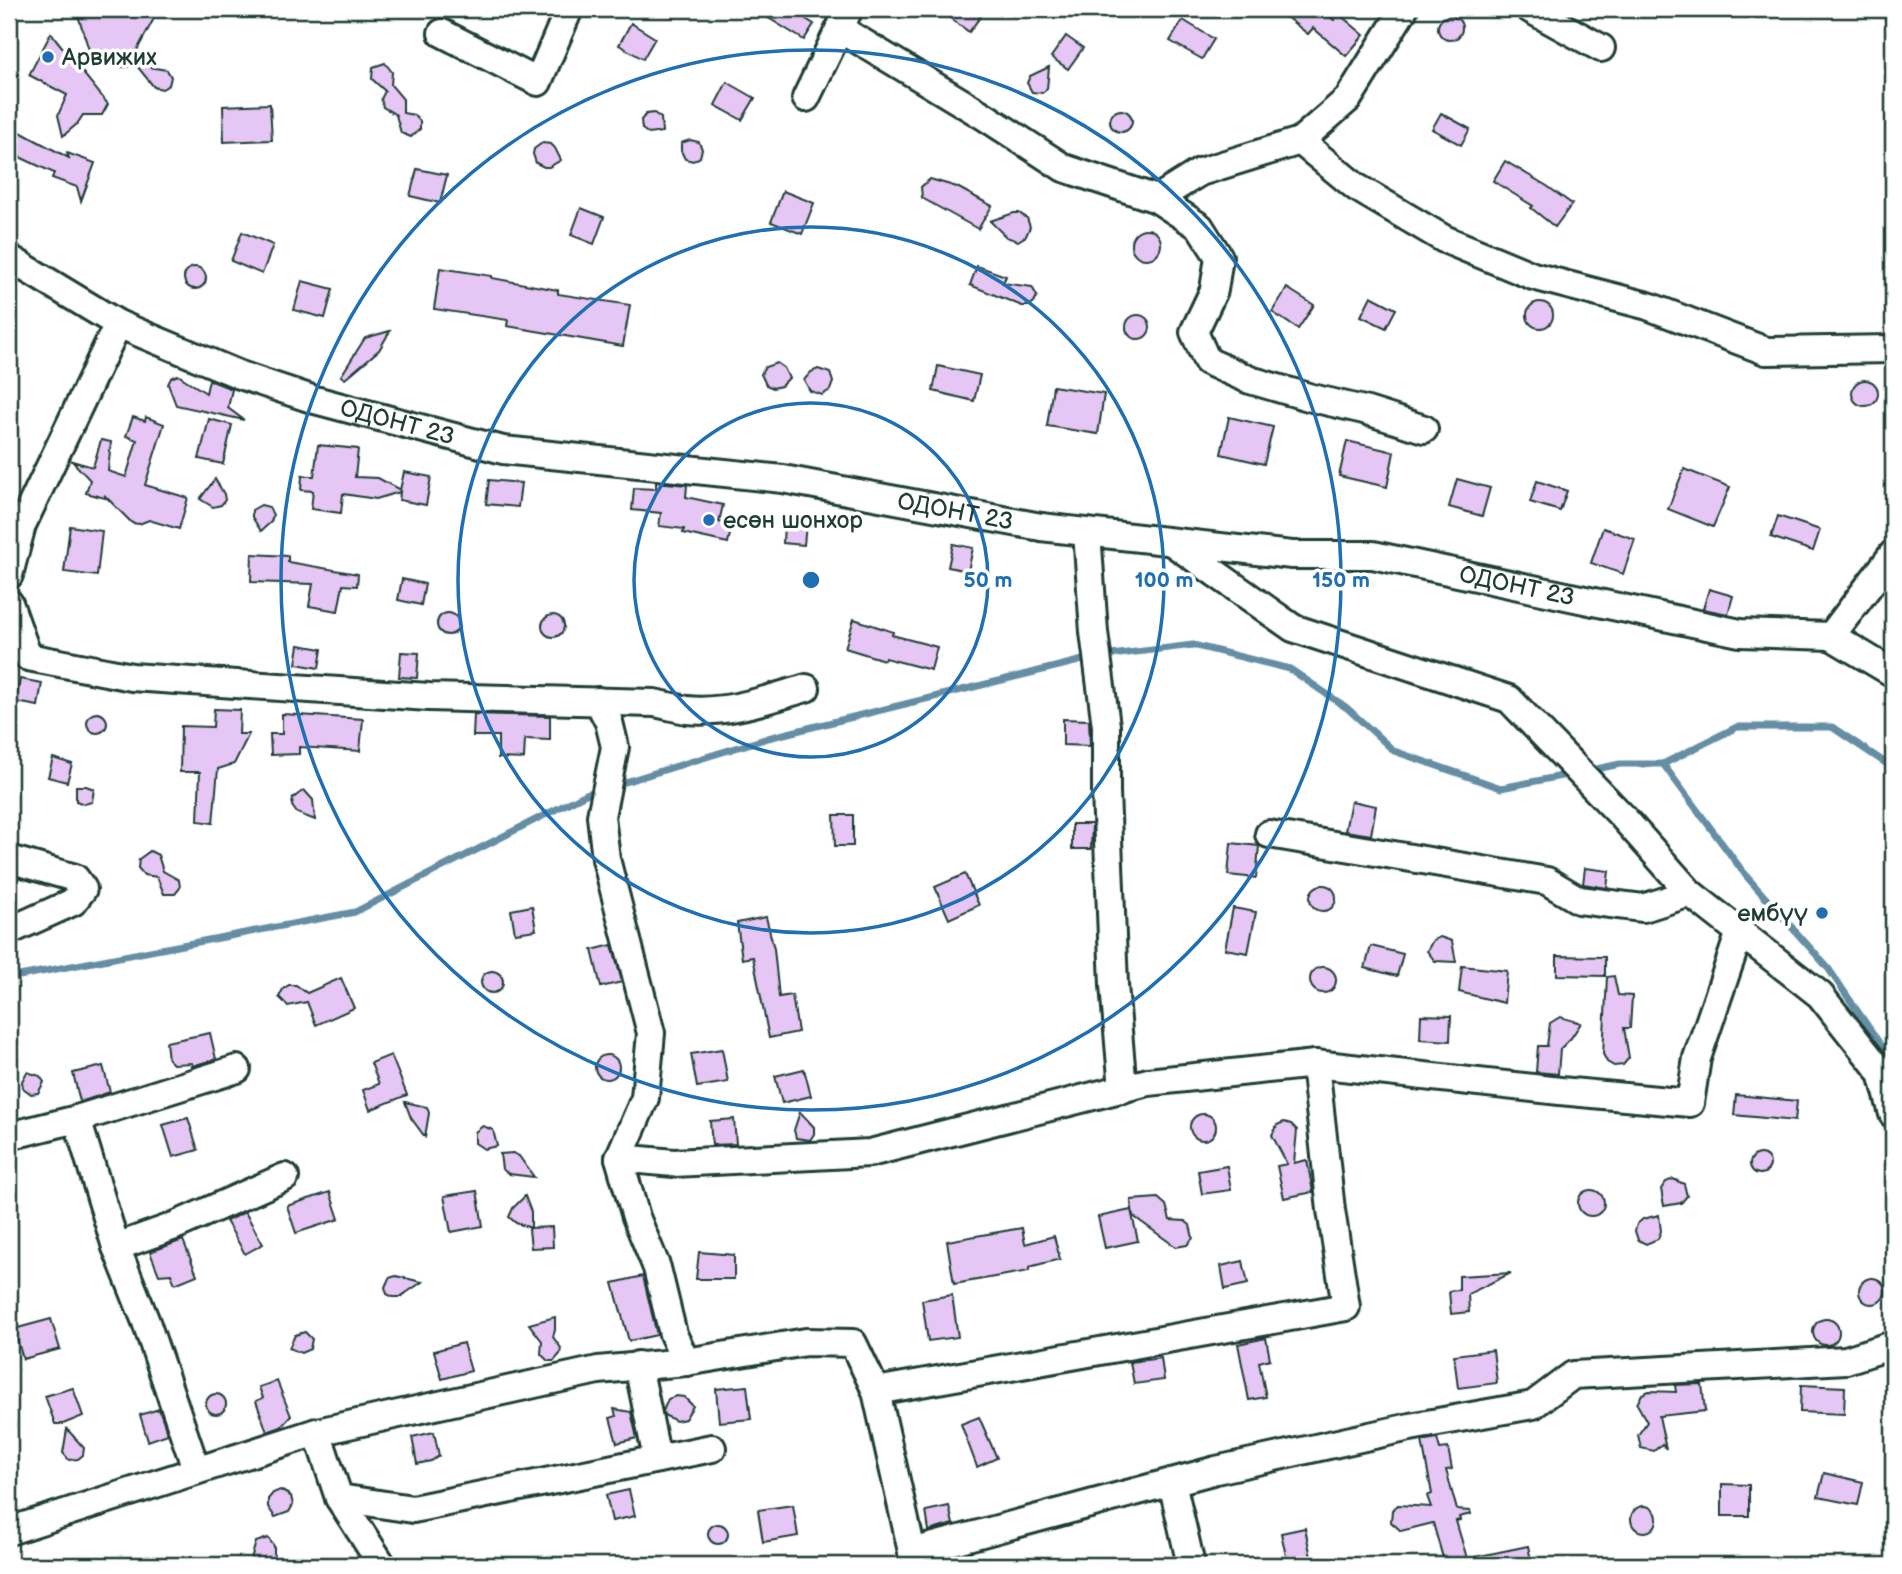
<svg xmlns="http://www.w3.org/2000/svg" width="1902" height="1574" viewBox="0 0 1902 1574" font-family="'Balsamiq Sans',sans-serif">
<rect width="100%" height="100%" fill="#fff"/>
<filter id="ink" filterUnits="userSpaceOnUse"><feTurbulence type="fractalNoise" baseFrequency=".0143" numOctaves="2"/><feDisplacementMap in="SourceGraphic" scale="14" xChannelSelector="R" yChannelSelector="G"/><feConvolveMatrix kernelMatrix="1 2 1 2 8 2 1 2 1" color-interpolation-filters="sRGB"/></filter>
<g filter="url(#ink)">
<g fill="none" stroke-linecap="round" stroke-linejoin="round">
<g stroke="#658ea4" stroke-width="7">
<path d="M1103,656l90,-11 97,24 57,39 47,43 107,37 71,-14"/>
<path d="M1663,764l84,113 81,91 65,95"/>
<path d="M1587,771l33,-7h43l74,-37h95l61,41"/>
<path d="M612,786l156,-48 323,-80"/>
<path d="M9,978l346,-66 231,-118 15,-4"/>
</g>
</g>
<g fill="#e6c6f4" stroke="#1f3d34" stroke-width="2">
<path d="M76,9h83l-31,58h-7l-32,-17z"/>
<path d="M754,9h35l25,15 -10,16z"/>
<path d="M938,9h48l-17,23z"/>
<path d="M1276,9h53l-4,4 9,7 5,-6 25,21 -18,21 -33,-28 -5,6z"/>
<circle cx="1450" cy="28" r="12"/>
<path d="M1183,20l31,19 -12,20 -32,-18z"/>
<path d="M631,23l24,15 -12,21 -24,-14z"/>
<path d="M51,33l57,71 -6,11h-19l-6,9 -14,12 -5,-21 9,-20 -38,-20z"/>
<path d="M1066,36l17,12 -15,21 -17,-12z"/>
<path d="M385,63l7,9 -1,13 12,14v14l11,2 6,6v8l-9,8 -10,-4 -5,-18 -13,-8 -2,-8 4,-8 -13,-12 1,-12z"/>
<path d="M136,65l31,5 4,7 -2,8 -7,4 -8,-2z"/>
<path d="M1049,67l-2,22 -5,4 -10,-1 -5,-9 3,-7z"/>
<path d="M727,82l28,16 -13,22 -27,-15z"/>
<path d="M270,104l2,36 -48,2 -1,-36z"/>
<circle cx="1121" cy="121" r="11"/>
<path d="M654,113l7,5 1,14 -13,2 -7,-5 -1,-9 5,-6z"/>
<path d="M1441,113l29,16 -9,16 -29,-16z"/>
<path d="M9,126l60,32 -2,-5 28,10 -14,38 -4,-14 -25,-9 2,-5 -45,-21z"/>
<path d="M690,140l9,2 3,7 -2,8 -7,4 -8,-2 -4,-8v-8z"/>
<path d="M542,143l9,1 4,4 6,12 -12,7h-5l-8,-4 -3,-9 1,-5z"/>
<path d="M1505,161l42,25 25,18 -17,23 -24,-19 2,-2 -40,-25z"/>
<path d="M417,169l30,6 -7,28 -30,-7z"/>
<path d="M930,179l27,8 35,19 -14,23 -56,-31 -1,-11z"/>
<path d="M783,191l31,12 -12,31 -31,-12z"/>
<path d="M581,208l23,9 -10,27 -23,-9z"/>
<path d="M1014,213h5l8,5 3,9 -4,9 -8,5 -12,-4 -16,-16z"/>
<circle cx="1146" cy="244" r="15"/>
<path d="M242,232l31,13 -11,29 -31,-13z"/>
<path d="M977,266l29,10 -3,7 29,4 5,9 -3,6 -5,4h-7l-52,-21z"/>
<circle cx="195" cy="278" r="11"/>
<path d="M440,268l52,8v2l66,12v4l72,11 -7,41 -116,-20 1,-6 -74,-11z"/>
<path d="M302,281l31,8 -8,29 -31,-8z"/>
<path d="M1287,288l27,17 -16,24 -26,-17z"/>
<path d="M1371,296l25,13 -10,19 -25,-12z"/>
<circle cx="1540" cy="315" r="13"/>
<circle cx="1138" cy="327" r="12"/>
<path d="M390,331l-11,19 -34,29 -4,-3 24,-38z"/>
<path d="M777,363l7,5 5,10 -8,8 -8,2 -7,-3 -5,-11 4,-7z"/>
<path d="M938,366l42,9 -6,26 -41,-10z"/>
<path d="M818,369l12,4 3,9 -3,8 -8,5 -12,-4 -6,-11 7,-8z"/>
<path d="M178,375l28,18 3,-13 23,9 -4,19 16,12 -68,-15 -8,-21 3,-6z"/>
<circle cx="1865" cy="393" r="13"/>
<path d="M1053,386l51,8 -6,40 -51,-8z"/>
<path d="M133,417l12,4 1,-4 18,7 -19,61 43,13 -9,31 -30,-9 -10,4 -7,-1 -27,-27v2l-19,-5 4,-13 -18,-19 21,6 8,-27 10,2 -3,29 18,6 11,-37 -11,-4z"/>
<path d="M1229,417l44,10 -9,37 -43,-10z"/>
<path d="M209,419l23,6 -9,39 -24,-5z"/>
<path d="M1347,441l47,11 -7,35 -48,-11z"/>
<path d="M318,445l40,4 -3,28 23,1 22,12 4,-18 27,5 -5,28 -27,-5 1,-8 -24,7 -33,-5 -2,19 -30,-4 2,-18 -12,-1 1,-14h12z"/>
<path d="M1684,469l46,18 -17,40 -45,-18z"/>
<path d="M215,479l9,15 1,6 -4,5 -8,2 -13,-8z"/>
<path d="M1457,479l33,9 -8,28 -33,-9z"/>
<path d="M489,480l32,3 -3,24 -32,-3z"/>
<path d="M1537,481l30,10 -7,20 -30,-9z"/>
<path d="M656,482l31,3 -1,12 37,8 -4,17 13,3 -4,18 -45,-10 1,-4 -25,-3 2,-13 -29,-3 2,-22 22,1z"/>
<path d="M261,505l8,2 4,8 -2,7 -10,9 -9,-14v-7z"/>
<path d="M1778,516l42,14 -7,21 -42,-14z"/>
<path d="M784,523l22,2 -2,20 -21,-2z"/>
<path d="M70,526l32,5 -5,45 -33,-4z"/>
<path d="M1603,528l32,11 -12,35 -32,-11z"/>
<path d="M953,544l20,4 -5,23 -20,-4z"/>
<path d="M252,554l36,2v6l70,12 -1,12 -14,-1 -5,26 -29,-5 4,-22 -62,-2z"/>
<path d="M402,579l23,5 -4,21 -23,-5z"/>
<path d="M1709,589l24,7 -5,18 -25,-5z"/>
<circle cx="448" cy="624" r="11"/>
<circle cx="553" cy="626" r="11"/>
<path d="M854,619l39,13 -1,3 45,12 -6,23 -46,-12 -1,2 -39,-12z"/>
<path d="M299,645l23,4 -3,19 -23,-4z"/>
<path d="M401,652l18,1 -2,25 -18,-1z"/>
<path d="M20,679l22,4 -4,23 -22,-4z"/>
<path d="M214,709l26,1 -1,24h10l-15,30 -16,5 -5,54 -15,-2 2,-49h-20l1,-46 32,1z"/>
<circle cx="97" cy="723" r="10"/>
<path d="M282,714l81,5 -3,32 -61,-4v7l-28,1 -1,-21h12z"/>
<path d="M474,714l76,2v24l-25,-1 -1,20 -26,-1v-22h-25z"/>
<path d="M1063,719l26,1 1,26 -27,-1z"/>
<path d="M53,758l19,6 -5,18 -19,-5z"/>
<path d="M76,786h10l8,3 -2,13 -8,2 -8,-3z"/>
<path d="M304,790l9,10 2,20 -18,-7 -5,-7 1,-8z"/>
<path d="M1351,801l25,5 -5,29 -26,-4z"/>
<path d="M834,815h19v31h-18z"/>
<path d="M1072,824h20l-1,25h-19z"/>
<path d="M1231,843l28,3 -3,32 -28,-3z"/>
<path d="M150,851l8,4 5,16 16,9 1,8 -5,6h-11l-7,-17 -13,-2 -6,-7 1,-9z"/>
<path d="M1585,868l24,3 -2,17 -24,-4z"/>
<path d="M965,874l14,31 -30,14 -14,-32z"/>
<circle cx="1323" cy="898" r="13"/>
<path d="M532,906l4,24 -21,3 -4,-23z"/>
<path d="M1233,908l23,4 -8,41 -23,-4z"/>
<path d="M766,917l8,32 5,48 13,-2 6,37 -29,6 -16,-81 -11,2 -5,-36z"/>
<path d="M1440,937l12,4 4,21 -21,-1 -8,-10 6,-11z"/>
<path d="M612,945l10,37 -21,5 -9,-37z"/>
<path d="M1371,946l32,8 -6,22 -32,-8z"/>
<path d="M1557,956l48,1v19l-48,-1z"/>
<path d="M1462,966l45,5 -3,32 -45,-11z"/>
<circle cx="1323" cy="980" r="13"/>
<circle cx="492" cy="982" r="11"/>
<path d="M1614,976l4,19 14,1 -2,32h-6l5,30 -6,7 -9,1 -7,-4 -4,-8 4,-77z"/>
<path d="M341,978l13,30 -38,17 -9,-23 -19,4 -9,-9 4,-8 6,-4h7l11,8z"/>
<path d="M1421,1015l30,1 -1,25 -30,-2z"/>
<path d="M1560,1017l21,6 -10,15 -11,11 -2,25 -22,-2 2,-26h9l3,-23z"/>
<path d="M210,1033l6,26 -24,7v-3l-19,1 -5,-5 -2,-17z"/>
<path d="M722,1049l6,33 -31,5 -6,-33z"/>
<path d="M391,1055l16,40 -37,15 -7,-20 16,-6 -8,-21z"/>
<circle cx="607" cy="1067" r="12"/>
<path d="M103,1066l7,26 -30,10 -7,-29z"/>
<path d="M804,1069l7,27 -29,7 -7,-27z"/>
<path d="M27,1072l13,4 4,6 -6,11 -7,1 -8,-6 -1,-7z"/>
<path d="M1736,1095l61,6 -2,20 -61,-6z"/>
<path d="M405,1102l22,5 2,6 -4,24 -14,-19z"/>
<path d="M800,1112l14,15v7l-4,6 -14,-2 -2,-8z"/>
<circle cx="1203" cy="1127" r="13"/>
<path d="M188,1118l10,32 -25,7 -10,-32z"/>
<path d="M734,1119l2,25 -24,1 -2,-24z"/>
<path d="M1284,1122l7,2 6,6 -3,33 13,-3 6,32 -29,6 -7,-32 10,-2 -15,-29 5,-10z"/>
<path d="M483,1126l10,4 4,16 -13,3 -9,-6v-11z"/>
<path d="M513,1153l6,3 15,21 -25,-3 -7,-5 -2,-15z"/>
<circle cx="1760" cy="1164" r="10"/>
<path d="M1227,1166l4,24 -29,4 -4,-23z"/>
<path d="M1673,1179l11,5 3,12 -6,7 -17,3 -3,-17 5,-7z"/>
<circle cx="1591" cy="1203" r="13"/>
<path d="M477,1191l6,35 -32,6 -7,-36z"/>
<path d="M330,1192l9,27 -43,14 -9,-27z"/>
<path d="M525,1196l6,16v16l21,-1 1,20 -22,1 -2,-19 2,-1 -15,-5 -7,-6 4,-9z"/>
<path d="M1158,1198l8,7 4,15 15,1 5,4 3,13 -6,7 -11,2 -43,-31 -2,-16z"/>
<path d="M1131,1210l7,31 -33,7 -7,-31z"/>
<path d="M245,1212l18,32 -18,10 -19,-33z"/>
<path d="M1659,1215l2,16 -3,8 -12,5 -8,-4 -3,-9 2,-7 6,-5z"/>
<path d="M1022,1228l3,16 29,-8 6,23 -31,8v4l-75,13 -7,-43z"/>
<path d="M183,1240l14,35 -22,9 -4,-10 -12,1 -9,-23z"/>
<path d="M699,1252l35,3v24h-38z"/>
<path d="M1243,1261l5,23 -23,5 -4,-23z"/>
<path d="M1511,1273l-43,21 1,18 -18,2 -2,-23 10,-1v-14z"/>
<path d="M396,1276l26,6 -22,15h-7l-6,-3 -2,-7 4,-9z"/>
<path d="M643,1276l14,59 -28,6 -16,-58z"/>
<circle cx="1872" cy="1291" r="13"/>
<path d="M952,1295l6,42 -30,4 -6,-41z"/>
<path d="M555,1317v13l-2,7 8,11 -1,6 -6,7h-6l-7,-7 1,-13 -13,-17z"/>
<circle cx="1826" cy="1332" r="13"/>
<path d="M51,1319l9,30 -37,10 -9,-30z"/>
<path d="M305,1332l7,7 -2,10 -9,4 -12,-5 6,-13z"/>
<path d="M1266,1338l4,21 -11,3 7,35 -17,3 -11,-56z"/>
<path d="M463,1343l8,28 -29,8 -8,-28z"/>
<path d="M1493,1350l4,33 -39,5 -4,-33z"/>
<path d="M1161,1358l3,22 -30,4 -4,-22z"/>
<path d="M277,1381l14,35 -10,11 -14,5 -11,-31 7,-3 -4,-11z"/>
<path d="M1702,1384l3,27 -46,5 7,33 -4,-5 -8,7 -13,-3 -3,-13 9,-13 -10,-18 5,-10 7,-3 27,1 -1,-7z"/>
<path d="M1801,1385l44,2 -1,27 -44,-2z"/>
<path d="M747,1386l4,33 -32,3 -3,-33z"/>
<path d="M73,1388l10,28 -20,8h-8l-10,-28z"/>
<circle cx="216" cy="1404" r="10"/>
<path d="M676,1396l8,1 9,9 -8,13 -9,2 -12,-6 -1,-4 5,-12z"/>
<path d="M159,1409l9,25 -20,7 -8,-26z"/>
<path d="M614,1409l17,3 6,26 -20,5 -7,-25 6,-2z"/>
<path d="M979,1417l18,41 -20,9 -16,-43z"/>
<path d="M67,1429l17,19 -1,7 -5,4 -9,1 -6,-7z"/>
<path d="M434,1432l5,24 -8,5 -14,3 -5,-27z"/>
<path d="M1437,1438l3,11 8,-1 4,21 -6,1 11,40 13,1 1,3 -12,3 1,3 -4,1 13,44h-24l-12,-42 -32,8 -10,-9 1,-12 6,-5 33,2 -4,-11 5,-2 -10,-53z"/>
<path d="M1824,1473l39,9 -5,23 -40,-8z"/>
<path d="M1722,1484l27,1v31h-27z"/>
<path d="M280,1490l11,6 2,9 -4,7 -14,5 -7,-10v-8l5,-6z"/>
<path d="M629,1490l6,26 -23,5 -6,-26z"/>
<path d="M793,1505l5,31 -35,6 -5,-32z"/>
<circle cx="1644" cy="1519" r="13"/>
<path d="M949,1506l4,18 -24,7 -3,-20z"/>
<circle cx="718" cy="1534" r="10"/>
<path d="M1305,1528l7,34 -24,3 -7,-32z"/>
<path d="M268,1538l6,8v10l-9,5 -14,-2 5,-17z"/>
<path d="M1528,1546l4,19h-56l-1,-8z"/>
</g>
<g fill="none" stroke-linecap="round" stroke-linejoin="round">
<defs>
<g id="minor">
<path d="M1404,9l-56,90 -48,42 56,46 88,52 89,37 115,30 118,45 127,-2"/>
<path d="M1530,9l71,39"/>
<path d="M840,29l144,87 80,52 93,31 43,-27 100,-31"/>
<path d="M442,33l96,49 31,-73"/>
<path d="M806,98l43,-89"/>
<path d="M1157,199l43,28 19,30 -5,33 -20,42 13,29 43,19 62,18 52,12 60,19"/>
<path id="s1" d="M9,258l109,66 122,51 75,25 188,50 280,29 258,48 251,28h81l367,78 91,3 62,-82"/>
<path d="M1087,532l7,100 12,94v66l8,193 9,104"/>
<path d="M1173,543l120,85 216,71 113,117 68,77 130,102 62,78 11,41"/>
<path d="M9,575l13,-50 96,-201"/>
<path d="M9,603l19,54 104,20 297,20 225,6c11,2 22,5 33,7 41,4 81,-11 119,-22"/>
<path d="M1831,636l62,37"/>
<path d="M598,701l11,21 6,25 -14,69 5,43 45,174 -6,65 -26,60 55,5 196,-10 278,-71 167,-18 245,27 130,12 7,-45 43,-126"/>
<path d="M1269,834l278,47 32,19 64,8 47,-15"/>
<path d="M9,859l66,19 8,11 -10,13 -64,29"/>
<path d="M77,1119l39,128 30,75 50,147"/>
<path d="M9,1136l68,-17 160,-50"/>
<path d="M619,1158l17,59 21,51 16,66 13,28"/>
<path d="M116,1247l56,-20 113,-50"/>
<path d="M638,1365l19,94"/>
<path d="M876,1391l470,-84 -15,-97 -16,-146"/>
<path d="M317,1432l22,66 74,11 299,-61"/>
<path d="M1172,1482l19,83"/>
<path d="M339,1498l43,67"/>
<path d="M9,1531l308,-99 281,-62 88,-8 120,-20 47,1 23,48 39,174"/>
<path d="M912,1552l304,-82 194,-43 123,-22 40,-30 273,-15 47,-15"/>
</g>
</defs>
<use href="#minor" stroke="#1f3d34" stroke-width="32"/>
<use href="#minor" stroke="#fff" stroke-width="26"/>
</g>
</g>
<g fill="none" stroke="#1f6fb2" stroke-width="3.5">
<circle cx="811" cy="580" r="177"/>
<circle cx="811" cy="580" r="353"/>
<circle cx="811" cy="580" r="530"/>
</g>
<g fill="#1f6fb2" stroke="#fff" stroke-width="2.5">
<circle cx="48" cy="57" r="7"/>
<circle cx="709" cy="520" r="7"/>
<circle cx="1822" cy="913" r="7"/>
</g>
<g text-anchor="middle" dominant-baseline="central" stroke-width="7" stroke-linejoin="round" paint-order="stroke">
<g font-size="24" fill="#1f3d34" stroke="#fff" text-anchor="start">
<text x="62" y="57">Арвижих</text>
<text x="723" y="520">есөн шонхор</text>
<text x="1808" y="913" text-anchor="end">ембүү</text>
</g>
<g font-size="24" fill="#1f3d34" stroke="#fff">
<text stroke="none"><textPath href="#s1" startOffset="424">ОДОНТ 23</textPath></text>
<text stroke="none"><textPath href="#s1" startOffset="990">ОДОНТ 23</textPath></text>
<text stroke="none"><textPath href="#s1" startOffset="1558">ОДОНТ 23</textPath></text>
</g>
</g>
<circle cx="811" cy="580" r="10" fill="#1f6fb2" stroke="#fff" stroke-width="3.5"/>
<g font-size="21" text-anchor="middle" font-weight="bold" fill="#1f6fb2" stroke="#fff" stroke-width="7" stroke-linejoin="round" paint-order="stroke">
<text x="988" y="587">50 m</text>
<text x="1164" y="587">100 m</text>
<text x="1341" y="587">150 m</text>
</g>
<rect width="1902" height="1574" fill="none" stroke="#fff" stroke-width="35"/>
<rect x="18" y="18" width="1867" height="1539" fill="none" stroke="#1f3d34" stroke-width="2.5" filter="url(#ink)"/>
</svg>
